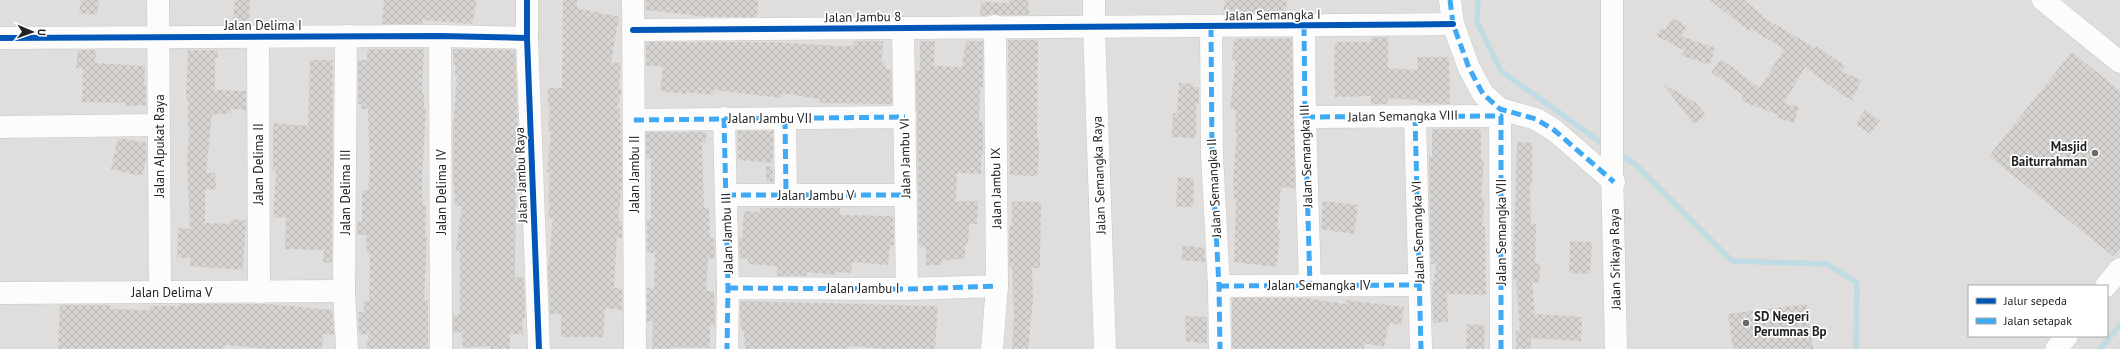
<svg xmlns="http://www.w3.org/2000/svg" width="2120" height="349" viewBox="0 0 2120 349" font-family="'PT Sans',sans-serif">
<defs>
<pattern id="building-cross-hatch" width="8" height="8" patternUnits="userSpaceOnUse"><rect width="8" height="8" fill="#d7d4d2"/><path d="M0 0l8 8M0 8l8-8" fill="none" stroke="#b8b6b4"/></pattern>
</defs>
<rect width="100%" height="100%" fill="#f0eeeb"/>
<path fill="#dfdedc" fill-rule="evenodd" d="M0,0h2120v349h-2120zM1969,286h138v50h-138z"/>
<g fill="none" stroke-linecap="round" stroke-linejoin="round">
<g stroke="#bfdbe3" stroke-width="5.5">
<path d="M1478,0l-1,22 24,49 105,75"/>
<path d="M1617,152l19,13 96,96 95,3 30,19 -1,66"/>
<path d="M2100,349l20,-24"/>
</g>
</g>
<g fill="url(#building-cross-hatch)">
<path d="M81,0h18l-2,15 -18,-2z"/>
<path d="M235,0h15l-1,21 -16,-1z"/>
<path d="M384,0h93l-5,24 -49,-4v4h-41z"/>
<path d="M563,0h14v8l42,9 -8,45 10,1 -2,25 2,1v5l-4,14 4,1 -2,13 2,1 1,61 -3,29v8h3v17l-5,-1 -3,51 8,1v21l-17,-2 -2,29h-42v-23h-11l-2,-46 5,-50h-5l2,-15h-2l2,-31h-3l4,-40 -3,-1 2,-24h-2v-19h14z"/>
<path d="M646,0h112l-1,17h-49l-62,-7z"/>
<path d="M1009,0h19l1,15h-27l-7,-1 -15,2 1,-14 28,1z"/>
<path d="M1225,0h62l-1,13 -63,1z"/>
<path d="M1710,0h34l18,15 -1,1 54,32 2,-2 28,20 -4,5 20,9 -9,20 -13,-6 1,-1 -35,-26 -21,36 15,4 -5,16 -16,-5 1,-3 -38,-14 2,-6 -32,-23 10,-13 39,29 24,-39 -33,-20 -2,2z"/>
<path d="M1672,18l14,8 -5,10 34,12 -5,17 -29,-10 4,-4 -28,-15 3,-7 5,1z"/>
<path d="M1388,37v31l30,2 -1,-13h32l1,47 -31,-1 -1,-3 -30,-2 -1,6h-16v-8l-36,1 -1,-28 1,-27h36v-4z"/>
<path d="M1292,38l3,150 -14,-1 -4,43h3l-3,37 -43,-5 2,-63 -2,-1 -1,-16 4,-50h-2l1,-22 -6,-1 6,-49h-4l2,-21z"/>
<path d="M1008,40h30l-1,98 2,1v15l-2,22 -27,-1z"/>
<path d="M854,41h29l-1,21h3v6l6,1 1,35 -72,-1v-4l-37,-6 -1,5 -68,-8 -1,5 -27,-3v2l-26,-3 3,-24 -17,-2v-23h125l69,4h13z"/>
<path d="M920,41h15l-1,25 28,1 4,-26h17v46h-3l-1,34 4,1v32h-2v20l-24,-1 -1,28h22l-1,23h-8l-1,20h-3v15l-23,1v5h-16v-17l-7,-1 -3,-176h4z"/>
<path d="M367,49h57l-2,45h2v14h2l-4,70 1,28h3l-1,31h2l-3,63h4v49h-62l3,-14 -10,-1 -1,-22h6v-11h5l1,-47h-3l-1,-19h-9v-13h5v-32h6l2,-18 -2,-63h-7v-5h-3v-44h9z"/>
<path d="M453,49l62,1 3,86h-2l-1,141h9l1,41h-3l1,16h-13v15h-19v-3l-28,2 -1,-16 -9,1v-19h7v-63l-4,-1 6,-44h-7l-1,-22h-1v-56l4,-53h-2l1,-10h-3l1,-10 -1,-1z"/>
<path d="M78,50h18l-1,13 50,3 -1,19h2v20l-20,1v-3l-44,-1 1,-34h-7z"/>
<path d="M188,50h30v7h-3v33l31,1v19l-15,-1v5h-19l-6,59h9l1,16 -11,1v33l26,1 1,-5 14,2 -3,49 -53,-4v-8h-13l1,-30 12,1 -3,-70 3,-33h-2v-27h-2z"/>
<path d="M2072,52l48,39v157l-7,8 -124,-100z"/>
<path d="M310,60h23l-1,203h-9l1,-13 -39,-1 1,-32 -13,1 3,-48h-3v-47l35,3z"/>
<path d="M1179,83l14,1v3h6v18h-3v33l-24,-1 1,-24h4z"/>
<path d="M1662,83l34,20 10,12 -12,9z"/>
<path d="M1865,110l15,10 -10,14 -14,-10z"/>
<path d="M1432,129h49v32l3,1 -3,35 4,1 -3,28h3l1,69 -39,-1 1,28 -15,1 -1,-30 4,-30 -5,1 -2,-104v-4l3,1z"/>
<path d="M737,131h36v32l-35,-3z"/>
<path d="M646,132h60v11h-4l2,65h5l1,30h4l1,20h-7l-2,33h8v10h1v25h-5v22l-36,-1v2h-22l1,-28h-6v-33l7,1 1,-36h-8v-34h4v-60h-5z"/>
<path d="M118,138l28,5 1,12 -5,21 -31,-7z"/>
<path d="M1517,142l15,1v43h-2l1,38h5l-1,39 5,1 -1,19 -7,-1 3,32 47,3 -1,24 -50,-3v11h-15v-18h4l-4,-50h-3z"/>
<path d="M766,166l7,1v15h-7z"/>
<path d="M1178,177l16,1 -1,29h-17z"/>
<path d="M1012,201l29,1 -1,66h-8l1,32 -5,49h-16l2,-34 -2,-48 -3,-1v-40h3z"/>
<path d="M1323,201l35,4 -4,29 -33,-5z"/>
<path d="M760,208h80v7l53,1 1,29h-4l-2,20 -36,-3 -1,11 -15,-1v3l-29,-3v4h-30v-10l-29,-2v-5h-8l-1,-21h3l2,-27 16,1z"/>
<path d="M1570,241l22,1 -2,32 -21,-1z"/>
<path d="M1183,245l21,3 1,14 -24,-2z"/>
<path d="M1232,298h72l42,6v-4l58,7 -3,18 -12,-2 -5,24 -19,-4 -1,6h-132z"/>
<path d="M740,301l198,5 -3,43h-53l-33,-3 -1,3h-103l-1,-18 -2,1 -2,-10z"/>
<path d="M180,304h88l64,6 2,25 -11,-1 -1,15h-56l-41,-4v4h-167l2,-44h50v4l40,1v-4h30z"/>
<path d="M1807,304l6,45h-80l-5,-35z"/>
<path d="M1185,316l22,1v27l-21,-3z"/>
<path d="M1467,324l18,1 -1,24h-18z"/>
</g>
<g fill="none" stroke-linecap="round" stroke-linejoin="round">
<defs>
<g id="minor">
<path d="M158,0l2,292"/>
<path d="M527,0v38l12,311"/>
<path d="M633,0l2,349"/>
<path d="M1094,0v28l11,321"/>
<path d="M1450,0l3,24 16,44 14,26 17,15 36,10 18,11 60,52"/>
<path d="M1612,0v169l4,180"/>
<path d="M2043,0l77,62"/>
<path d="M1304,26l1,91 5,168"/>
<path d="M1211,27l1,129 7,130 1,63"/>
<path d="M903,28l4,261"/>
<path d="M633,30c274,-2 547,-2 820,-6"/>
<path d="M258,36l1,256"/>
<path d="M346,36l-2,255 3,58"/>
<path d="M440,36l1,313"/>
<path d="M0,38l440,-2 87,2"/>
<path d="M1500,109l1,240"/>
<path d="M1415,116l6,233"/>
<path d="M1305,117l196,-1"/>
<path d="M724,118l4,170 -1,61"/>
<path d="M785,119l1,76"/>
<path d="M634,120l271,-3"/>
<path d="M0,127l159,-2"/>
<path d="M726,195h180"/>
<path d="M1219,286l200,-1"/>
<path d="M2106,286l14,-17"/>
<path d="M728,288l179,1 90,-3"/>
<path d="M0,293l344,-2"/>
<path d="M992,349l5,-63 -2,-260"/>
<path d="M2056,349l11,-13"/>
</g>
</defs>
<use href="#minor" stroke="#c9c8c7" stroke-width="23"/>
<use href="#minor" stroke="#fdfcfc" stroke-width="22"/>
<g stroke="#3fa9f5" stroke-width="5" stroke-dasharray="10 5" stroke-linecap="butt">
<path d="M1450,0l3,24 16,44 14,26 17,15 36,10 18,11 60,52"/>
<path d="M1304,26l1,91 5,168"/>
<path d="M1211,27l1,129 7,130 1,63"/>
<path d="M1415,116l6,233"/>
<path d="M1305,117l196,-1v233"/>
<path d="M724,118l4,170 -1,61"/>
<path d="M785,119l1,76"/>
<path d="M634,120l271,-3"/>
<path d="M726,195h180"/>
<path d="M1219,286l200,-1"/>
<path d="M728,288l179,1 90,-3"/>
</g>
<defs>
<g id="cycleway">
<path d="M527,0v38l12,311"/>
<path d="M633,30c274,-2 547,-2 820,-6"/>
<path d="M0,38l440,-2 87,2"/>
</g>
</defs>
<use href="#cycleway" stroke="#fff" stroke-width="8"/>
<use href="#cycleway" stroke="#0057b8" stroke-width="6"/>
</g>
<g fill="#6a6968" stroke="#fff" stroke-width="1.5">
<circle cx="2095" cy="153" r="4"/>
<circle cx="1746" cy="323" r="4"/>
</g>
<g text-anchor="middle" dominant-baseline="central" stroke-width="3.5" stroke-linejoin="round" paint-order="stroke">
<g font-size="13" fill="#222" stroke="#fff">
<text transform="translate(1273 15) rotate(-1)">Jalan Semangka I</text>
<text transform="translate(863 17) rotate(-1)">Jalan Jambu 8</text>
<text x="263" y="25">Jalan Delima I</text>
<text transform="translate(1403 116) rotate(-1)">Jalan Semangka VIII</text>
<text x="770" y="118">Jalan Jambu VII</text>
<text transform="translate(159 146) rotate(-90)">Jalan Alpukat Raya</text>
<text transform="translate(1306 156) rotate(-92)">Jalan Semangka III</text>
<text transform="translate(905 158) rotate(-91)">Jalan Jambu VI</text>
<text transform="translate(258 164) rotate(-90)">Jalan Delima II</text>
<text transform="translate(634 174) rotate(-90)">Jalan Jambu II</text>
<text transform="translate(521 175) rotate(-92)">Jalan Jambu Raya</text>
<text transform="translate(1099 175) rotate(-92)">Jalan Semangka Raya</text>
<text transform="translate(996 188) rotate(-91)">Jalan Jambu IX</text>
<text transform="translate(1214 188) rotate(-93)">Jalan Semangka II</text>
<text transform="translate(345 192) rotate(-90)">Jalan Delima III</text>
<text transform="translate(441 192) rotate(-90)">Jalan Delima IV</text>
<text x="816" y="195">Jalan Jambu V</text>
<text transform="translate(1418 232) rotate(-92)">Jalan Semangka VI</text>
<text transform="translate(1501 232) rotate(-90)">Jalan Semangka VII</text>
<text transform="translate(727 233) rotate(-92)">Jalan Jambu III</text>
<text transform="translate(1615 259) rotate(-91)">Jalan Srikaya Raya</text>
<text x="1319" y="285">Jalan Semangka IV</text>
<text x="863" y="288">Jalan Jambu I</text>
<text x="172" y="292">Jalan Delima V</text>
</g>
<g font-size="13" font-weight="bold" fill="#222" stroke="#fff" text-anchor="end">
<text x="2087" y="146">Masjid<tspan x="2087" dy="15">Baiturrahman</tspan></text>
<text x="1754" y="316" text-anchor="start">SD Negeri<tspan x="1754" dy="15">Perumnas Bp</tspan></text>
</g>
</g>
<rect x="1968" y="285" width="140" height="52" fill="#ffffff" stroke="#a7a7a7"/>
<rect x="1976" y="298" width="20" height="6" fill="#0057b8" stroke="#a7a7a7"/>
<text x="2004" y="305" font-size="12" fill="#222222">Jalur sepeda</text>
<rect x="1976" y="318" width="20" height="6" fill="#3fa9f5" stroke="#a7a7a7"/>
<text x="2004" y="325" font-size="12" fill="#222222">Jalan setapak</text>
<g transform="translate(32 32) rotate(92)" stroke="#ffffff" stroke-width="3" paint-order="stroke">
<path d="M0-3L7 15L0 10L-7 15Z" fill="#222222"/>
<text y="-6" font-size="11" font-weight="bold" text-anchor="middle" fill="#222222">U</text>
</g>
</svg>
